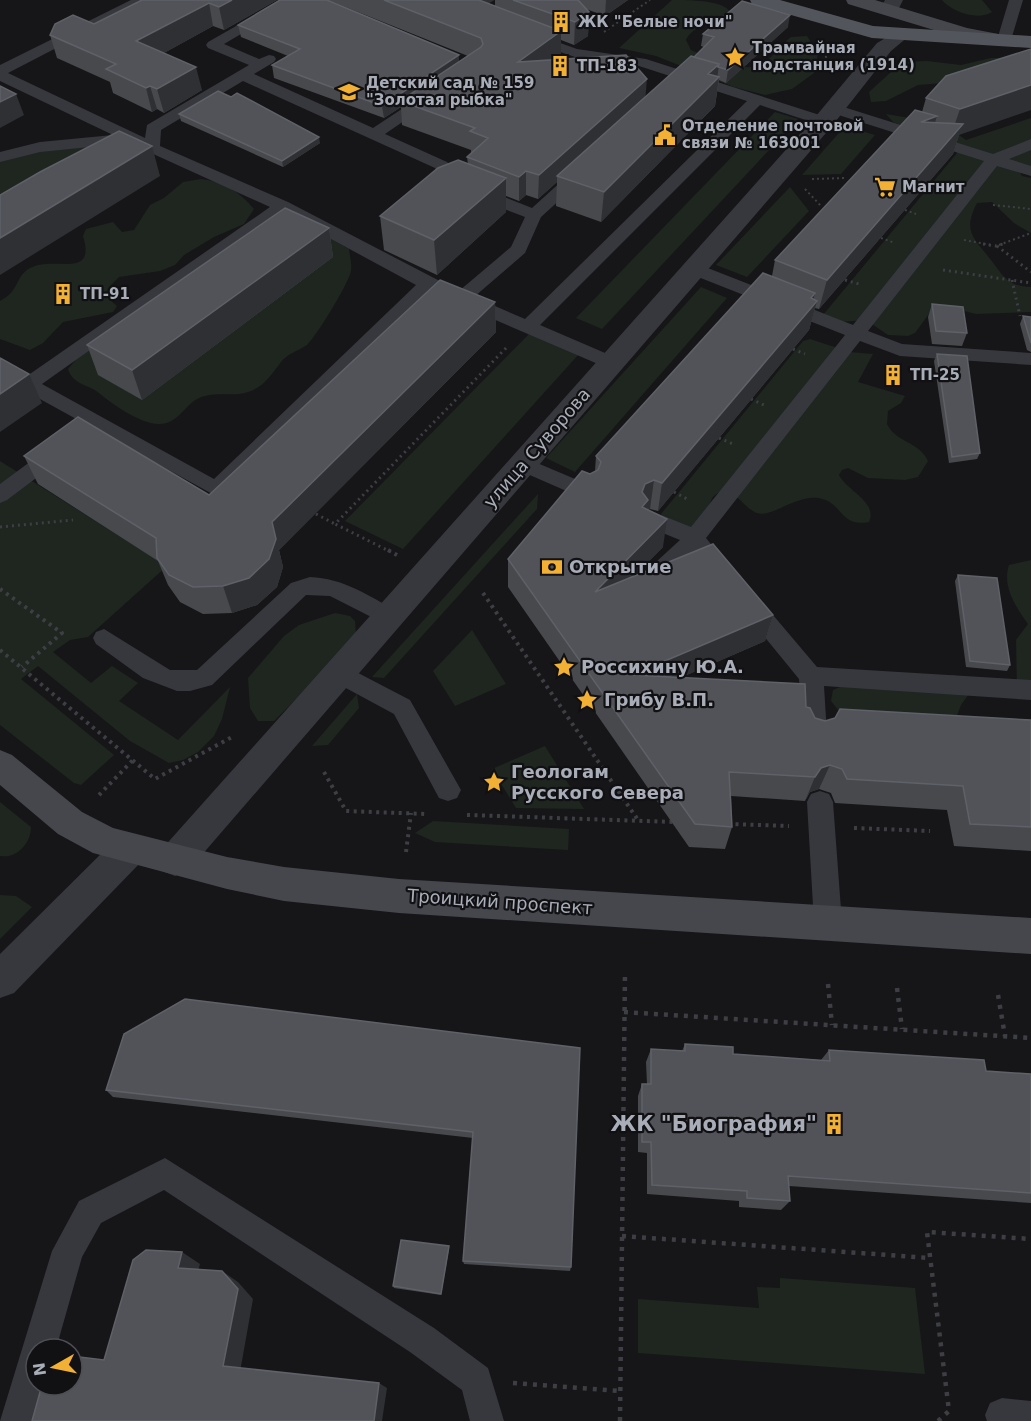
<svg xmlns="http://www.w3.org/2000/svg" width="1031" height="1421" font-family="'DejaVu Sans',sans-serif">
<style>
.green{fill:#1e261f}
.lines{fill:none;stroke-linecap:round;stroke-linejoin:round}
.path-far3{stroke:#3d3f44;stroke-width:2;stroke-dasharray:2 3;stroke-linecap:butt}
.path-far2{stroke:#3d3f44;stroke-width:3;stroke-dasharray:2 4;stroke-linecap:butt}
.path-far1{stroke:#3d3f44;stroke-width:4;stroke-dasharray:3 4.5;stroke-linecap:butt}
.path{stroke:#3d3f44;stroke-width:4.5;stroke-dasharray:4 6;stroke-linecap:butt}
.lane{fill:#37383d;fill-rule:evenodd}
.street{fill:#37383d;fill-rule:evenodd}
.secondary{fill:#45474d;fill-rule:evenodd}
.primary{fill:#53555c;fill-rule:evenodd}
.wall{fill:#47494d}
.shaded-wall{fill:#2f3033}
.building{fill:#525359;stroke:#5f6168;stroke-width:1.5}
.labels{text-anchor:middle;stroke-width:4.5;stroke-linejoin:round;paint-order:stroke}
.far-poi-label{font-size:15px;font-weight:bold;fill:#a8adb8;stroke:#111113;text-anchor:start}
.street-label{font-size:18px;fill:#a8adb8;stroke:#111113}
.poi-label{font-size:18px;font-weight:bold;fill:#a8adb8;stroke:#111113;text-anchor:start}
.near-poi-label{font-size:21px;font-weight:bold;fill:#a8adb8;stroke:#111113;text-anchor:end}
</style>
<rect width="100%" height="100%" fill="#161618"/>
<path class="green" d="M 672,0 C 689,0 724,0 730,12 C 718,22 692,25 686,40 L 691,50 C 709,58 746,75 764,63 C 775,55 781,45 791,37 L 807,36 L 818,54 L 814,73 L 792,89 L 765,95 L 734,87 L 656,56 L 619,48 Z
M 942,0 L 982,0 L 992,12 C 978,21 952,12 942,0 Z
M 991,58 L 1007,58 L 944,83 L 918,85 L 886,101 L 871,102 L 869,92 L 902,62 L 927,61 L 961,65 Z
M 775,112 L 798,119 L 602,329 L 576,318 Z
M 927,113 L 966,140 L 1031,118 L 1031,166 L 1025,166 L 1019,171 L 1022,176 L 1031,178 L 1031,233 L 1014,223 L 992,202 L 977,203 C 962,232 974,238 991,260 C 1003,276 1009,287 1031,287 L 1031,312 L 976,314 L 956,309 L 931,311 L 915,333 L 908,336 L 888,335 L 866,320 L 840,322 L 823,315 L 957,153 L 956,148 L 893,122 L 886,114 L 910,118 Z
M 845,126 L 875,135 L 841,174 L 802,175 Z
M 104,143 L 0,225 L 0,161 L 30,152 Z
M 201,179 C 223,181 240,192 254,209 L 244,224 L 214,237 L 184,255 L 175,265 L 160,271 L 119,277 L 110,286 L 109,299 L 117,306 L 113,312 L 63,322 L 43,343 L 30,350 L 0,339 L 0,301 C 19,291 15,279 27,270 C 51,253 97,282 83,236 L 86,229 L 113,222 L 122,232 L 134,230 L 150,205 L 164,198 L 183,182 Z
M 790,187 L 809,211 L 747,277 L 716,265 Z
M 298,220 L 349,249 C 350,256 352,264 351,271 C 349,283 316,337 307,345 C 298,351 288,353 281,362 C 271,375 264,387 248,392 C 234,397 215,391 199,398 C 184,405 178,425 158,424 C 141,424 112,404 99,393 C 88,384 73,385 68,369 L 80,355 Z
M 701,287 L 727,298 L 575,472 L 546,458 Z
M 531,332 L 579,354 L 403,549 L 345,521 Z
M 810,339 L 850,352 L 873,354 L 858,382 L 905,396 L 901,403 L 888,411 L 887,424 C 896,443 919,441 928,461 L 918,477 L 905,480 L 868,478 L 848,468 L 842,470 L 839,475 C 847,491 878,502 869,522 C 839,528 843,501 818,498 C 796,495 771,518 757,513 C 742,508 730,478 712,498 L 709,507 L 689,530 L 666,521 L 661,514 L 803,341 Z
M 0,461 L 167,566 L 88,637 L 70,640 L 53,652 L 91,683 L 112,666 L 138,683 L 119,701 L 178,740 L 230,687 L 222,719 L 214,736 L 198,752 L 183,760 L 169,763 L 130,741 L 38,666 L 21,679 L 114,755 L 81,785 L 74,783 L 0,725 Z
M 538,494 L 537,509 L 384,678 L 372,677 Z
M 1031,560 L 1031,697 L 1017,690 L 1016,640 L 1028,624 C 1015,606 1002,586 1009,565 Z
M 335,613 L 350,616 L 355,621 L 356,633 L 351,645 L 274,721 L 258,721 L 250,708 L 248,678 L 284,636 L 299,625 Z
M 472,630 L 506,684 L 455,706 L 433,671 Z
M 955,675 L 965,682 L 971,691 L 961,705 L 955,721 L 850,716 L 839,711 L 831,701 L 833,690 L 845,685 Z
M 357,694 L 359,708 L 328,745 L 312,746 Z
M 545,746 L 584,809 L 516,808 L 492,769 Z
M 0,802 L 31,827 C 31,843 17,859 0,856 Z
M 433,821 L 569,829 L 568,850 L 435,842 L 415,833 Z
M 0,895 L 16,896 L 32,907 L 0,939 Z
M 780,1278 L 915,1288 L 925,1374 L 638,1353 L 638,1299 L 759,1308 L 757,1287 L 780,1288 Z"/>
<g class="lines">
<path class="path-far3" d="M 604,32 L 650,0
M 824,46 L 828,68
M 812,179 L 846,178
M 805,189 L 821,206
M 993,205 L 1031,209
M 905,210 L 916,214
M 881,238 L 895,243
M 964,240 L 991,245
M 999,245 L 1031,233"/>
<path class="path-far2" d="M 983,244 L 996,246 L 1003,244
M 997,246 L 1031,272
M 943,270 L 1031,283
M 845,280 L 859,284
M 1012,280 L 1020,316
M 793,349 L 805,354
M 751,399 L 764,405
M 719,438 L 733,444
M 674,492 L 689,500
M 316,514 L 335,524
M 0,527 L 73,520
M 391,552 L 335,524 L 507,347"/>
<path class="path-far1" d="M 388,550 L 397,555
M 0,589 L 62,633 L 22,667
M 483,593 L 638,820
M 0,650 L 155,779 L 232,737
M 324,772 L 346,811 L 426,814
M 99,795 L 133,760
M 467,815 L 675,822
M 728,824 L 789,826
M 854,828 L 930,831
M 406,852 L 411,813"/>
<path class="path" d="M 828,984 L 832,1025
M 897,988 L 902,1029
M 998,995 L 1005,1036
M 624,1012 L 1031,1038
M 622,1236 L 930,1258
M 513,1383 L 620,1391
M 620,1421 L 625,972
M 938,1421 L 949,1411 L 927,1232 L 1031,1239"/>
<path class="lane" d="M 131,0 L 149,0 L 8,73 L 145,138 L 147,125 L 249,65 L 208,48 L 206,45 L 208,42 L 282,0 L 299,0 L 224,44 L 259,59 L 269,55 L 274,56 L 276,59 L 274,62 L 254,74 L 373,128 L 423,95 L 433,95 L 436,98 L 433,101 L 385,134 L 447,162 L 467,184 L 469,187 L 467,190 L 455,190 L 435,168 L 243,81 L 161,130 L 160,146 L 288,202 L 459,291 L 511,247 L 525,217 L 472,197 L 470,193 L 472,189 L 484,189 L 532,208 L 575,169 L 587,169 L 589,172 L 587,175 L 541,217 L 525,253 L 474,297 L 525,319 L 747,101 L 639,66 L 575,57 L 525,40 L 525,34 L 535,34 L 577,49 L 646,59 L 829,118 L 832,121 L 824,126 L 760,105 L 540,325 L 619,359 L 621,363 L 619,367 L 605,367 L 430,292 L 223,494 L 216,496 L 0,377 L 0,363 L 27,376 L 270,207 L 129,143 L 40,152 L 0,162 L 0,152 L 40,142 L 113,135 L 0,81 L 0,65 ZM 283,213 L 416,285 L 214,479 L 42,384 Z
M 1009,0 L 1023,0 L 1011,40 L 1004,44 L 997,40 Z
M 834,104 L 993,154 L 1031,139 L 1031,150 L 1009,159 L 1031,166 L 1031,176 L 997,166 L 868,331 L 902,344 L 1031,353 L 1031,365 L 900,356 L 860,341 L 706,538 L 714,548 L 711,554 L 703,556 L 695,553 C 684,567 663,591 644,585 L 641,579 L 644,573 L 680,540 L 643,525 L 640,519 L 643,513 L 651,511 L 691,527 L 845,335 L 688,273 L 685,269 L 688,265 L 700,265 L 853,325 L 984,161 L 829,112 L 826,109 L 829,106 Z
M 57,445 L 64,447 L 67,452 L 64,457 L 7,500 L 0,503 L 0,484 L 50,447 Z
M 523,457 L 594,487 L 597,492 L 594,497 L 587,500 L 516,469 L 513,464 L 516,459 Z
M 310,577 C 343,578 369,596 397,611 L 400,617 L 397,623 L 389,626 L 330,596 L 306,595 L 212,685 L 190,691 L 177,691 L 143,678 L 96,644 L 93,638 L 96,632 L 104,629 L 170,670 L 197,670 L 291,583 Z
M 749,593 L 757,596 L 817,667 L 1031,680 L 1031,700 L 824,686 L 827,734 L 824,741 L 815,744 L 806,741 L 803,734 L 799,679 L 741,608 L 738,602 L 741,596 Z
M 339,663 L 410,700 L 461,790 L 457,798 L 448,801 L 439,798 L 394,714 L 331,680 L 327,673 L 331,666 Z
M 820,791 L 829,794 L 833,802 L 842,923 L 838,932 L 828,936 L 818,932 L 814,923 L 807,802 L 811,794 Z
M 165,1158 L 434,1328 L 488,1368 L 504,1421 L 470,1421 L 462,1390 L 410,1352 L 164,1190 L 101,1223 L 82,1257 L 56,1349 L 36,1349 L 36,1385 L 45,1385 L 34,1421 L 0,1421 L 52,1251 L 79,1201 Z
M 1002,1398 L 1031,1401 L 1031,1421 L 987,1421 L 985,1415 L 990,1403 Z"/>
<path class="street" d="M 885,0 L 903,0 L 896,14 L 889,16 L 879,10 Z
M 899,30 L 909,36 L 891,51 L 832,126 L 188,871 L 175,876 L 162,871 L 157,860 L 162,849 L 816,116 L 877,43 Z
M 129,834 L 142,839 L 147,850 L 142,861 L 14,993 L 0,998 L 0,954 L 116,839 Z"/>
<path class="secondary" d="M 846,0 L 875,0 L 967,28 L 1009,36 L 1012,40 L 1002,46 L 957,37 L 848,4 Z
M 0,750 L 12,755 L 82,812 L 113,828 L 227,857 L 284,867 L 399,879 L 1031,918 L 1031,954 L 399,913 L 284,901 L 227,889 L 93,853 L 58,834 L 0,785 Z"/>
<path class="primary" d="M 750,0 L 780,0 L 873,26 L 1031,36 L 1031,48 L 872,38 L 752,4 Z"/>
</g>
<path class="wall" d="M 142,0 L 277,0 L 224,30 L 213,26 L 164,53 L 202,90 L 164,113 L 157,109 L 152,112 L 113,93 L 110,82 L 57,58 L 50,35 L 94,24 Z
M 328,0 L 494,0 L 488,3 L 495,6 L 495,0 L 628,0 L 605,16 L 586,9 L 589,12 L 588,36 L 574,45 L 561,40 L 561,55 L 554,59 L 645,97 L 694,57 L 704,47 L 701,46 L 703,34 L 788,27 L 726,83 L 719,80 L 715,106 L 601,222 L 556,206 L 557,182 L 538,199 L 526,195 L 519,201 L 506,196 L 506,212 L 437,275 L 384,250 L 380,216 L 468,164 L 467,157 L 471,154 L 471,150 L 402,125 L 401,107 L 384,118 L 274,78 L 272,65 L 288,56 L 241,37 L 238,25 L 459,55 L 459,62 L 468,56 Z
M 1031,49 L 959,135 L 953,154 L 819,309 L 815,308 L 809,330 L 658,511 L 650,509 L 648,510 L 663,547 L 634,576 L 773,615 L 765,641 L 682,677 L 806,707 L 815,718 L 825,721 L 1031,720 L 1031,851 L 954,846 L 947,810 L 835,803 L 831,793 L 819,789 L 810,792 L 805,801 L 731,796 L 732,827 L 725,849 L 689,847 L 508,587 L 508,559 L 590,474 L 595,471 L 596,456 L 772,276 L 775,260 L 922,112 L 926,98 Z
M 179,114 L 320,143 L 283,167 L 181,121 Z
M 329,228 L 333,257 L 142,400 L 98,375 L 87,345 Z
M 495,302 L 496,332 L 279,550 L 283,567 L 277,587 L 257,605 L 232,613 L 203,614 L 180,602 L 168,585 L 158,561 L 38,484 L 24,456 L 209,495 Z
M 932,304 L 967,333 L 962,346 L 932,344 L 928,317 Z
M 1023,316 L 1031,317 L 1031,352 L 1027,350 L 1020,324 Z
M 937,354 L 980,453 L 977,459 L 949,463 L 934,361 Z
M 958,575 L 1010,665 L 1007,671 L 966,667 L 955,581 Z
M 685,1044 L 733,1054 L 821,1060 L 829,1050 L 986,1071 L 1031,1074 L 1031,1203 L 789,1186 L 790,1201 L 781,1210 L 739,1207 L 739,1201 L 647,1194 L 647,1153 L 638,1152 L 638,1096 L 642,1084 L 647,1084 L 646,1062 L 651,1049 L 682,1051 Z
M 580,1048 L 571,1267 L 570,1271 L 464,1264 L 463,1261 L 473,1138 L 113,1097 L 106,1090 Z
M 449,1246 L 449,1249 L 441,1295 L 394,1288 L 393,1286 Z"/>
<path class="shaded-wall" d="M 232,0 L 277,0 L 224,30 L 219,7 Z
M 476,0 L 494,0 L 477,11 Z
M 606,0 L 628,0 L 605,16 Z
M 209,3 L 213,26 L 142,65 L 136,41 Z
M 589,12 L 588,36 L 574,45 L 575,22 Z
M 790,15 L 788,27 L 726,83 L 728,70 Z
M 561,31 L 561,55 L 517,85 L 518,62 Z
M 459,55 L 459,67 L 400,101 L 401,107 L 384,118 L 382,106 Z
M 719,64 L 717,80 L 719,77 L 715,106 L 601,222 L 604,192 L 708,74 Z
M 196,67 L 202,90 L 164,113 L 157,89 Z
M 647,79 L 645,102 L 557,176 L 557,182 L 538,199 L 539,175 Z
M 1031,85 L 1031,110 L 959,135 L 953,154 L 819,309 L 827,280 L 950,138 L 960,109 Z
M 150,86 L 157,109 L 152,112 L 146,88 Z
M 16,94 L 24,115 L 0,128 L 0,102 Z
M 937,116 L 928,146 L 921,122 Z
M 319,137 L 320,143 L 283,167 L 282,161 Z
M 152,146 L 160,176 L 0,275 L 0,238 Z
M 526,171 L 526,195 L 519,201 L 519,177 Z
M 506,178 L 506,212 L 437,275 L 434,240 Z
M 329,228 L 333,257 L 142,400 L 132,370 Z
M 815,293 L 812,306 L 817,301 L 809,330 L 658,511 L 662,483 Z
M 495,302 L 496,332 L 279,550 L 283,567 L 277,587 L 257,605 L 232,613 L 223,586 L 272,522 Z
M 29,374 L 42,403 L 0,432 L 0,394 Z
M 654,480 L 650,509 L 646,510 L 638,535 L 642,492 L 645,484 Z
M 667,519 L 663,547 L 593,619 L 595,592 Z
M 773,615 L 765,641 L 629,700 L 632,675 Z
M 830,765 L 819,789 L 810,792 L 805,801 L 815,777 L 821,768 Z
M 182,1252 L 200,1264 L 196,1279 L 178,1268 Z
M 222,1271 L 238,1282 L 253,1299 L 240,1372 L 223,1366 Z
M 379,1383 L 387,1388 L 382,1421 L 374,1421 Z"/>
<path class="building" d="M 142,0 L 232,0 L 219,7 L 209,3 L 136,41 L 196,67 L 157,89 L 150,86 L 146,88 L 106,69 L 116,64 L 50,35 L 55,24 L 73,15 L 94,24 Z
M 280,0 L 327,0 L 459,55 L 382,106 L 272,65 L 300,49 L 238,25 Z
M 384,0 L 479,0 L 561,31 L 518,62 L 626,55 L 647,79 L 539,175 L 526,171 L 519,177 L 467,157 L 488,138 L 470,131 L 475,128 L 400,101 L 481,47 L 483,44 L 481,38 Z
M 513,0 L 578,0 L 589,12 L 575,22 Z
M 742,1 L 790,15 L 728,70 L 718,67 L 719,64 L 694,57 L 714,37 L 703,34 Z
M 1031,49 L 1031,85 L 960,109 L 926,98 L 946,76 Z
M 691,56 L 719,64 L 708,74 L 719,77 L 604,192 L 557,176 Z
M 0,86 L 16,94 L 0,102 Z
M 218,91 L 231,97 L 237,93 L 319,137 L 282,161 L 179,114 Z
M 915,110 L 937,116 L 921,122 L 963,124 L 827,280 L 775,260 Z
M 119,131 L 152,146 L 0,238 L 0,195 L 40,172 Z
M 458,160 L 506,178 L 434,240 L 380,216 L 438,168 Z
M 285,208 L 329,228 L 132,370 L 87,345 Z
M 763,273 L 815,293 L 811,298 L 817,301 L 662,483 L 654,480 L 645,484 L 642,492 L 648,500 L 642,507 L 667,519 L 595,592 L 713,544 L 773,615 L 632,675 L 805,684 L 806,707 L 810,708 L 815,718 L 825,721 L 835,718 L 840,709 L 1031,720 L 1031,827 L 970,824 L 963,786 L 847,779 L 842,769 L 830,765 L 821,768 L 815,777 L 729,772 L 732,827 L 695,824 L 508,559 L 582,471 L 590,474 L 598,470 L 601,462 L 596,456 Z
M 440,280 L 495,302 L 272,522 L 276,539 L 269,559 L 249,578 L 223,586 L 193,587 L 169,575 L 157,558 L 156,538 L 24,456 L 78,417 L 209,495 Z
M 932,304 L 963,307 L 967,333 L 936,331 Z
M 1023,316 L 1031,317 L 1031,343 Z
M 937,354 L 967,356 L 980,453 L 952,457 Z
M 0,358 L 29,374 L 0,394 Z
M 958,575 L 997,578 L 1010,665 L 970,661 Z
M 185,999 L 580,1048 L 571,1267 L 463,1261 L 473,1132 L 106,1090 L 124,1034 Z
M 685,1044 L 733,1047 L 733,1054 L 830,1061 L 829,1050 L 984,1060 L 986,1071 L 1031,1074 L 1031,1193 L 788,1176 L 790,1201 L 747,1198 L 747,1191 L 652,1185 L 651,1142 L 642,1142 L 642,1084 L 651,1084 L 651,1049 L 685,1051 Z
M 401,1240 L 449,1246 L 441,1294 L 393,1286 Z
M 146,1250 L 182,1252 L 178,1268 L 222,1271 L 238,1289 L 223,1366 L 379,1383 L 374,1421 L 32,1421 L 42,1385 L 72,1385 L 72,1356 L 104,1360 L 133,1260 Z"/>
<defs>
<symbol id="building-bare" viewBox="-9 -9 18 18"><path d="M-4-6H4V6H1V3H-1V6H-4ZM-2.5-4.3h1.7v1.8h-1.7ZM.8-4.3h1.7v1.8H.8ZM-2.5-1h1.7V.8h-1.7ZM.8-1h1.7V.8H.8Z" fill="#f2b134" stroke="#111113" stroke-width="2.5" paint-order="stroke"/></symbol>
<symbol id="sight-bare" viewBox="-9 -9 18 18"><path d="M0-6L1.8-2.2L6-1.7L2.9 1.2L3.7 5.4L0 3.3L-3.7 5.4L-2.9 1.2L-6-1.7L-1.8-2.2Z" fill="#f2b134" stroke="#111113" stroke-width="2.5" paint-order="stroke"/></symbol>
<symbol id="school-bare" viewBox="-9 -9 18 18"><path d="M0-5L7-2L0 1L-7-2ZM-4 1L0 2.5L4 1V4Q0 6-4 4Z" fill="#f2b134" stroke="#111113" stroke-width="2.5" paint-order="stroke"/></symbol>
<symbol id="civic-bare" viewBox="-9 -9 18 18"><path d="M-.6-6.5H3V-4.5H.6V-3L4-1V1h2V6H-6V1h2V-1L-.6-3ZM-1.2 2.5V6h2.4V2.5Z" fill="#f2b134" stroke="#111113" stroke-width="2.5" paint-order="stroke"/></symbol>
<symbol id="supermarket-bare" viewBox="-9 -9 18 18"><path d="M-6-5.5h2.5l.6 2H6L4.5 2H-2.5L-4.4-4H-6ZM-1.5 3.2a1.3 1.3 0 1 0 .1 0ZM3 3.2a1.3 1.3 0 1 0 .1 0Z" fill="#f2b134" stroke="#111113" stroke-width="2.5" paint-order="stroke"/></symbol>
<symbol id="bank-bare" viewBox="-9 -9 18 18"><path d="M-6-4H6V4H-6ZM0-2.3a2.3 2.3 0 1 0 0 4.6a2.3 2.3 0 1 0 0-4.6Z" fill="#f2b134" stroke="#111113" stroke-width="2.5" paint-order="stroke"/></symbol>
</defs>
<g fill-rule="evenodd">
<use href="#building-bare" x="546" y="7" width="30" height="30"/>
<use href="#sight-bare" x="720" y="42" width="30" height="30"/>
<use href="#building-bare" x="545" y="51" width="30" height="30"/>
<use href="#school-bare" x="334" y="77" width="30" height="30"/>
<use href="#civic-bare" x="650" y="120" width="30" height="30"/>
<use href="#supermarket-bare" x="870" y="172" width="30" height="30"/>
<use href="#building-bare" x="48" y="279" width="30" height="30"/>
<use href="#building-bare" x="878" y="360" width="30" height="30"/>
<use href="#bank-bare" x="537" y="552" width="30" height="30"/>
<use href="#sight-bare" x="549" y="652" width="30" height="30"/>
<use href="#sight-bare" x="572" y="685" width="30" height="30"/>
<use href="#sight-bare" x="479" y="767" width="30" height="30"/>
<use href="#building-bare" x="819" y="1109" width="30" height="30"/>
</g>
<g class="labels">
<g class="far-poi-label">
<text x="578" y="27">ЖК "Белые ночи"</text>
<text x="752" y="53">Трамвайная<tspan x="752" dy="17">подстанция (1914)</tspan></text>
<text x="577" y="71">ТП-183</text>
<text x="366" y="88">Детский сад № 159<tspan x="366" dy="17">"Золотая рыбка"</tspan></text>
<text x="682" y="131">Отделение почтовой<tspan x="682" dy="17">связи № 163001</tspan></text>
<text x="902" y="192">Магнит</text>
<text x="80" y="299">ТП-91</text>
<text x="910" y="380">ТП-25</text>
</g>
<g class="street-label">
<text transform="translate(537 448) rotate(-49)" y="6">улица Суворова</text>
<text transform="translate(500 902) rotate(4)" y="6">Троицкий проспект</text>
</g>
<g class="poi-label">
<text x="569" y="573">Открытие</text>
<text x="581" y="673">Россихину Ю.А.</text>
<text x="604" y="706">Грибу В.П.</text>
<text x="511" y="778">Геологам<tspan x="511" dy="21">Русского Севера</tspan></text>
</g>
<g class="near-poi-label">
<text x="817" y="1131">ЖК "Биография"</text>
</g>
</g>
<g transform="translate(54 1367) rotate(261)"><circle r="28" fill="#111113" stroke="#4d4f55" stroke-width="1.5"/>
<path d="M0-4.5L10 22L0 15L-10 22Z" fill="#f2b134"/>
<text y="-9" font-size="16" font-weight="bold" text-anchor="middle" fill="#a8adb8">N</text>
</g>
</svg>
